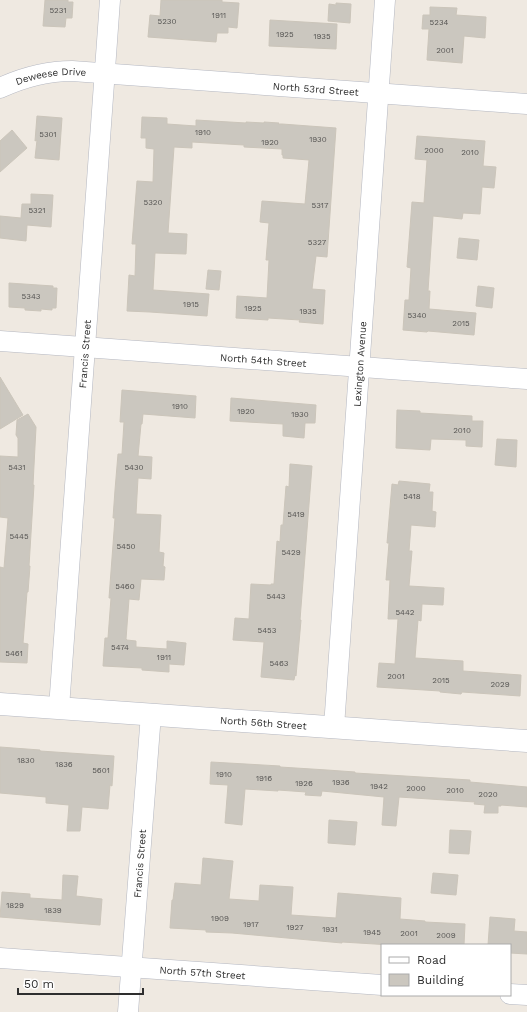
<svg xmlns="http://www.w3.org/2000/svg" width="527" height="1012" font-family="'Work Sans',sans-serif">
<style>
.building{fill:#cbc7bf;stroke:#cbc5ba}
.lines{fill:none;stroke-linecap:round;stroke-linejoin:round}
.street-casing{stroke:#b4b7c1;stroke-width:21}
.secondary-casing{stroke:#b4b7c1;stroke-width:23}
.street{stroke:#fff;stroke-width:20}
.secondary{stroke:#fff;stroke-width:22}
.labels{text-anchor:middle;stroke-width:3;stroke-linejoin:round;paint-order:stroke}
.number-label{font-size:8px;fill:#555452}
.street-label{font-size:10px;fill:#2e2e2e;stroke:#fff}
</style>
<rect width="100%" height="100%" fill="#efe9e1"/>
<path class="building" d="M 45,0 L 68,0 L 68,2 L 73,2 L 72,18 L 66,18 L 65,27 L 43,26 Z
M 161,0 L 222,0 L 222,2 L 239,3 L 237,28 L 228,27 L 228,33 L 217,33 L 216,42 L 148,37 L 150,15 L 160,16 Z
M 336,3 L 351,4 L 350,23 L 328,21 L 329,4 L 336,5 Z
M 430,7 L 457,8 L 456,15 L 486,17 L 485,38 L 464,36 L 462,63 L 427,60 L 429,29 L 422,29 L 423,15 L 430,15 Z
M 270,20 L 337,24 L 336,49 L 269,46 Z
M 37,116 L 62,118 L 59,160 L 35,158 L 37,140 L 35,141 Z
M 142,117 L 167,118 L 167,124 L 196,126 L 196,120 L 246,123 L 246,122 L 264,123 L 264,122 L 279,123 L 278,124 L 282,124 L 336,128 L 327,257 L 316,256 L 312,289 L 325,290 L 323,324 L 299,322 L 300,320 L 268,318 L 268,320 L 236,318 L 237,296 L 267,298 L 269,260 L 266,260 L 269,223 L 260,222 L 262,201 L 305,204 L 309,160 L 283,158 L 283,155 L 282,155 L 282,149 L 244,147 L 244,145 L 192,142 L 192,148 L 174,147 L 168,233 L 187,234 L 186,254 L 155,253 L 153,290 L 209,294 L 207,316 L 150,312 L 127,311 L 129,275 L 135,276 L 136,244 L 132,244 L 137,181 L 153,182 L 154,149 L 146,148 L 146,138 L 141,138 Z
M 12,130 L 27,148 L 0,172 L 0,141 Z
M 417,136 L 485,141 L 483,166 L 496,167 L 494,188 L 482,187 L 480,214 L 463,213 L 462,219 L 433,216 L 428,291 L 430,291 L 429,309 L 476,313 L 474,335 L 428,331 L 427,332 L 403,330 L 405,300 L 409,300 L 411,268 L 407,267 L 412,202 L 424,203 L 427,160 L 415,159 Z
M 31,194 L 53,195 L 51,227 L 27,225 L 26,241 L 0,238 L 0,216 L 21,218 L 22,204 L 31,204 Z
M 459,238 L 479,240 L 477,260 L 457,258 Z
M 208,270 L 221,271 L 219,290 L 206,289 Z
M 9,283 L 53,286 L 53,288 L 57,288 L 56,308 L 52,308 L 52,310 L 41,309 L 41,311 L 25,310 L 25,308 L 9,307 Z
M 478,286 L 494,288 L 492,308 L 476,306 Z
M 0,377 L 23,415 L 0,429 Z
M 122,390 L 196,396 L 195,418 L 143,414 L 142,424 L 141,424 L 138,456 L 152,457 L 151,479 L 138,478 L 136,514 L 161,515 L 159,552 L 164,553 L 163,566 L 165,567 L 164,580 L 141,579 L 139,600 L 129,599 L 126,639 L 127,640 L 136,641 L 136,647 L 167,649 L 167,641 L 186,643 L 184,665 L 169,664 L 169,672 L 142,670 L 142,668 L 103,666 L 105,638 L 108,638 L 111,598 L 109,598 L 115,518 L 113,518 L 115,490 L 118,454 L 122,454 L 124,422 L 120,422 Z
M 231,398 L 316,405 L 315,423 L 305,423 L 304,438 L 283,436 L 283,424 L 230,421 Z
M 397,410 L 420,411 L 420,413 L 472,416 L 472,421 L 483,421 L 482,447 L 466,446 L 466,440 L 431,439 L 430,450 L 396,448 Z
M 28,414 L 36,427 L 33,485 L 34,485 L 29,566 L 30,566 L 28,592 L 27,592 L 23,643 L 28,644 L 27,663 L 0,662 L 0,567 L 4,568 L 8,518 L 0,517 L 0,456 L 18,457 L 18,438 L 16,435 L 17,420 Z
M 497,439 L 517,440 L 516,467 L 495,465 Z
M 290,464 L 312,466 L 300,620 L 301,620 L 299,643 L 296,676 L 295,675 L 294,680 L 261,677 L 264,642 L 233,640 L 235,618 L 249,619 L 251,584 L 271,585 L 271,584 L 274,584 L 277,541 L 280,542 L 281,525 L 283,525 L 286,486 L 289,487 Z
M 399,481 L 430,484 L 429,492 L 433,492 L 432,511 L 436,512 L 435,527 L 411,525 L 409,551 L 412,551 L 409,586 L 444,588 L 443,605 L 422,604 L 421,621 L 418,620 L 415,658 L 463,661 L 463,671 L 521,675 L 520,696 L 462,692 L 461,694 L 440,692 L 440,691 L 377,687 L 379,663 L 395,664 L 398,619 L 388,619 L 390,580 L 386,580 L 389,543 L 387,543 L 392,484 L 398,485 Z
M 0,747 L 40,750 L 40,751 L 114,756 L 112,786 L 110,785 L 108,809 L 82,807 L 80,831 L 67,831 L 69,805 L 46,803 L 46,797 L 0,793 Z
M 211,762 L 280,766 L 280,767 L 327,770 L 355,772 L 355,773 L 405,776 L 470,780 L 470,782 L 527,787 L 527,807 L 501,805 L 501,806 L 498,806 L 498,813 L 484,813 L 485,805 L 474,804 L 475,802 L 399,797 L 396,826 L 382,825 L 384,797 L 322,791 L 321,796 L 305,795 L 306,792 L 278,790 L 278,791 L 245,789 L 242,825 L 225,823 L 228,785 L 210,784 Z
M 329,820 L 357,822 L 355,845 L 328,843 Z
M 450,830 L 471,831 L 469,854 L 449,853 Z
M 203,858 L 233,861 L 229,899 L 259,901 L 260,885 L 293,887 L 291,915 L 336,918 L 338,893 L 401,898 L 400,919 L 425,921 L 425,922 L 465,924 L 464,945 L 391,945 L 342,942 L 342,943 L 232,933 L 206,932 L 206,930 L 170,928 L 172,900 L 173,900 L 175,883 L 201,885 Z
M 433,873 L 458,875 L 456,895 L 431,893 Z
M 63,875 L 78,876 L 76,896 L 102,899 L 100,925 L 0,917 L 2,892 L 30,894 L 30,898 L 62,900 Z
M 490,917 L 515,919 L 514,931 L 527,932 L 527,954 L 510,953 L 510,945 L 488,945 Z"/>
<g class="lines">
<defs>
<g id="street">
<path id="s1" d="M 0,88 C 24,77 46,71 72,71 L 527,104"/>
<path id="s2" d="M 0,341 L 527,379"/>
<path id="s3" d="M 59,708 L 110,0"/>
<path id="s4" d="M 334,727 L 385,0"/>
<path id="s5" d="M 0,958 L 382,985"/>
<path d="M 510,994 L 527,995"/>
<path id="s6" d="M 128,1012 L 151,714"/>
</g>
<g id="secondary">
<path id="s7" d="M 0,704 L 527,741"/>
</g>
</defs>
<use href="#street" class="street-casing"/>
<use href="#secondary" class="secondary-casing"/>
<use href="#street" class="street"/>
<use href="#secondary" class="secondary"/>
</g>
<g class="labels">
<g class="number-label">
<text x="58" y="13">5231</text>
<text x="219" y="18">1911</text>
<text x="167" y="24">5230</text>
<text x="439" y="25">5234</text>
<text x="285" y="37">1925</text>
<text x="322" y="39">1935</text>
<text x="445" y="53">2001</text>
<text x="203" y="135">1910</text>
<text x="48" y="137">5301</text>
<text x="318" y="142">1930</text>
<text x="270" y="145">1920</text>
<text x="434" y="153">2000</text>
<text x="470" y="155">2010</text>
<text x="153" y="205">5320</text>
<text x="320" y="208">5317</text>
<text x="37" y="213">5321</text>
<text x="317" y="245">5327</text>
<text x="31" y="299">5343</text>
<text x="191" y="307">1915</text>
<text x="253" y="311">1925</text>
<text x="308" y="314">1935</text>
<text x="417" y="318">5340</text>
<text x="461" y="326">2015</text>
<text x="180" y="409">1910</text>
<text x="246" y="414">1920</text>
<text x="300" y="417">1930</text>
<text x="462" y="433">2010</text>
<text x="17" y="470">5431</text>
<text x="134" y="470">5430</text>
<text x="412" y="499">5418</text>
<text x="296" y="517">5419</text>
<text x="19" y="539">5445</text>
<text x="126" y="549">5450</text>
<text x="291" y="555">5429</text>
<text x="125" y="589">5460</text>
<text x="276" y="599">5443</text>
<text x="405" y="615">5442</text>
<text x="267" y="633">5453</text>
<text x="120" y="650">5474</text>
<text x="14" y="656">5461</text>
<text x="164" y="660">1911</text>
<text x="279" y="666">5463</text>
<text x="396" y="679">2001</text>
<text x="441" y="683">2015</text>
<text x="500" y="687">2029</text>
<text x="26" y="763">1830</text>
<text x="64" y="767">1836</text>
<text x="101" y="773">5601</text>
<text x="224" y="777">1910</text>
<text x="264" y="781">1916</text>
<text x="341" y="785">1936</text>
<text x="304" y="786">1926</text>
<text x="379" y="789">1942</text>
<text x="416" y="791">2000</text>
<text x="455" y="793">2010</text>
<text x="488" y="797">2020</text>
<text x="15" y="908">1829</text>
<text x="53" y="913">1839</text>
<text x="220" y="921">1909</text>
<text x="251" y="927">1917</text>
<text x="295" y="930">1927</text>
<text x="330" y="932">1931</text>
<text x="372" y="935">1945</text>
<text x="409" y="936">2001</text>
<text x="446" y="938">2009</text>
</g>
<g class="street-label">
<text dy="4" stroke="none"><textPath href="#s1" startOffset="53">Deweese Drive</textPath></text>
<text dy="4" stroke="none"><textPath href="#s1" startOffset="319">North 53rd Street</textPath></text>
<text dy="4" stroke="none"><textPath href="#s3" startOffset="355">Francis Street</textPath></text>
<text dy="4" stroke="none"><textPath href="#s2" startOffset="264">North 54th Street</textPath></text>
<text dy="4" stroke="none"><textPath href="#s4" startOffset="364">Lexington Avenue</textPath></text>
<text dy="4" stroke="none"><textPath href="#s7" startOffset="264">North 56th Street</textPath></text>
<text dy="4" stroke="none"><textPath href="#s6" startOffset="149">Francis Street</textPath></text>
<text dy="4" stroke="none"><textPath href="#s5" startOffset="203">North 57th Street</textPath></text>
</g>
</g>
<rect x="381" y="944" width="130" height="52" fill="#ffffff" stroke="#ababab"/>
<rect x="389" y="957" width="20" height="6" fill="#ffffff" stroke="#ababab"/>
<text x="417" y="964" font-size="12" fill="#2e2e2e">Road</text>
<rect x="389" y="974" width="20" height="12" fill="#cbc7bf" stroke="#ababab"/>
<text x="417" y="984" font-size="12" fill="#2e2e2e">Building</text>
<path d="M18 988v6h125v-6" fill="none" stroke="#2e2e2e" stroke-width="2"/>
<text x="24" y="988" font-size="12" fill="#2e2e2e" stroke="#ffffff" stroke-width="3" paint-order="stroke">50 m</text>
</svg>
